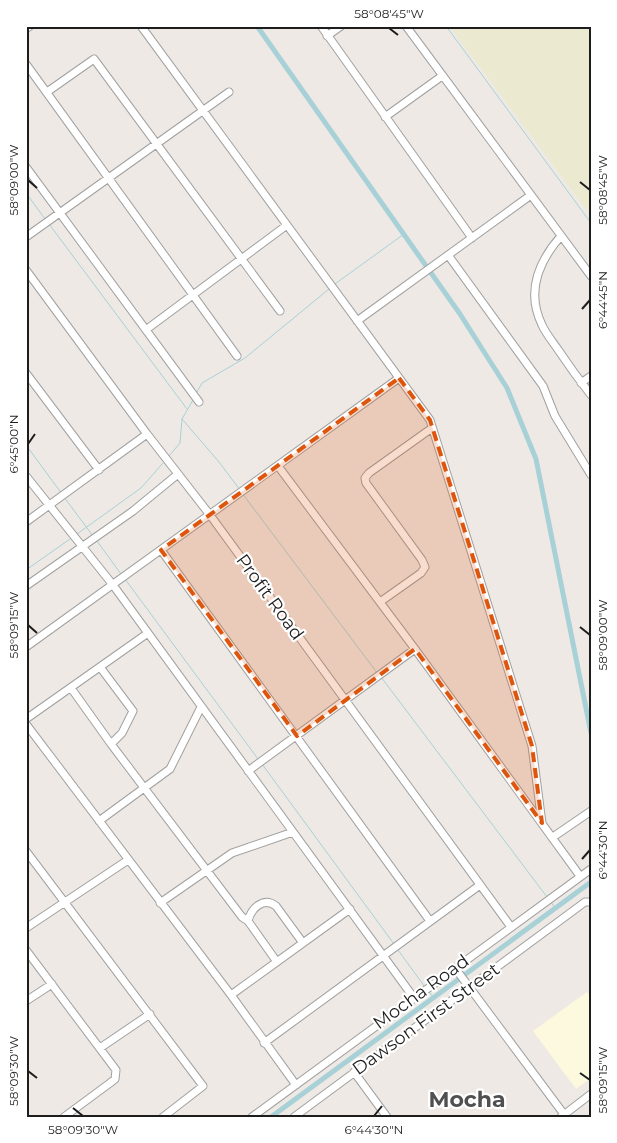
<svg xmlns="http://www.w3.org/2000/svg" width="617" height="1143" font-family="Montserrat,sans-serif">
<style>
.education{fill:#fcf9df}
.farmland{fill:#ebead1}
.lines{fill:none;stroke-linecap:round;stroke-linejoin:round}
.stream{stroke:#a8d1d7;stroke-width:1}
.canal{stroke:#a8d1d7;stroke-width:5}
.minor-casing{stroke:#a1a1a1;stroke-width:9}
.minor{stroke:#fff;stroke-width:7}
.marked{fill:#de560d;fill-opacity:0.2;stroke:#de560d;stroke-width:4;stroke-dasharray:10 6;stroke-linejoin:round}
.ticks{fill:none;stroke:#1d1d1d;stroke-width:2}
.labels{text-anchor:middle;stroke-width:4.5;stroke-linejoin:round;paint-order:stroke}
.street-label{font-size:18px;fill:#1d1d1d;stroke:#fff}
.district-label{font-size:22px;font-weight:bold;fill:#505050;stroke:#fff}
.neatline{fill:none;stroke:#1d1d1d;stroke-width:2}
.ticks-label{font-size:12px;text-anchor:middle;fill:#1d1d1d}
</style>
<rect width="100%" height="100%" fill="#eee9e4"/>
<path class="education" d="M 587,992 L 591,997 L 591,1078 L 576,1089 L 533,1031 Z"/>
<path class="farmland" d="M 449,26 L 591,26 L 591,216 Z"/>
<g class="lines">
<path class="stream" d="M 446,26 L 591,223
M 26,193 L 45,219
M 49,224 L 187,409
M 335,284 L 404,234
M 197,392 L 202,383 L 245,358 L 329,289
M 182,419 L 219,462 L 240,490
M 26,445 L 62,494
M 169,456 L 180,443 L 182,419 L 193,400
M 242,493 L 378,674
M 64,497 L 93,536
M 77,534 L 141,488 L 163,463
M 97,541 L 121,574
M 26,570 L 70,539
M 125,579 L 258,759
M 381,677 L 547,897
M 262,764 L 394,944
M 551,902 L 555,908
M 398,950 L 425,987
M 429,992 L 433,997"/>
<path class="canal" d="M 257,26 L 460,314 L 507,388 L 536,459 L 591,733
M 271,1117 L 591,882"/>
<defs>
<path id="minor" d="M 141,26 L 430,420 L 532,746 L 542,823
M 321,26 L 472,238
M 406,26 L 591,276
M 26,29 L 30,26
M 327,36 L 341,26
M 26,64 L 237,356
M 47,92 L 94,59 L 280,311
M 385,117 L 442,76
M 26,167 L 199,402
M 561,236 C 538,262 526,292 542,325 C 546,334 553,342 559,351 C 569,366 580,381 591,395
M 26,237 L 229,92
M 448,255 L 543,386 L 555,416 L 591,475
M 26,270 L 147,434 L 210,515 L 511,927
M 357,321 L 531,195
M 147,329 L 287,225
M 26,373 L 99,470
M 581,383 L 591,376
M 278,466 L 415,649 L 580,876
M 26,476 L 113,585 L 414,998
M 26,522 L 147,434
M 161,550 L 430,921
M 26,586 L 133,511 L 178,474
M 380,602 L 421,573 L 425,567 L 422,560 L 366,483 L 365,478 L 369,473 L 432,428
M 26,647 L 399,378
M 71,688 L 111,744 L 122,733 L 133,711 L 100,667
M 26,719 L 148,633
M 26,724 L 231,995 L 296,1085
M 111,744 L 242,917 L 248,921
M 248,771 L 415,649
M 99,821 L 170,769 L 201,707
M 553,837 L 591,811
M 26,851 L 203,1086 L 163,1117
M 160,903 L 232,853 L 293,832
M 26,928 L 128,860
M 26,950 L 116,1070 L 115,1079 L 110,1083 L 64,1117
M 277,962 L 248,921 C 251,909 263,896 276,906 L 303,943
M 455,968 L 566,1117
M 231,995 L 350,909
M 26,1001 L 52,984
M 264,1043 L 480,885
M 100,1048 L 150,1014
M 354,1072 L 387,1117
M 252,1117 L 591,869
M 294,1117 L 585,902 L 591,902
M 561,1117 L 591,1094"/>
</defs>
<use href="#minor" class="minor-casing"/>
<use href="#minor" class="minor"/>
</g>
<path class="marked" d="M 399,378 L 430,420 L 532,746 L 542,823 L 415,649 L 297,736 L 161,550 Z"/>
<path class="ticks" d="M 389,28 L 398,35M 28,180 L 37,188M 580,182 L 590,190M 582,309 L 590,300M 28,444 L 35,434M 28,625 L 37,633M 580,627 L 590,635M 582,859 L 590,850M 28,1071 L 37,1078M 580,1073 L 590,1080M 73,1108 L 83,1116M 374,1116 L 382,1106"/>
<g class="labels">
<g class="street-label">
<text transform="translate(270 597) rotate(54)" y="6">Profit Road</text>
<text transform="translate(421 992) rotate(-36)" y="6">Mocha Road</text>
<text transform="translate(426 1019) rotate(-36)" y="6">Dawson First Street</text>
</g>
<g class="district-label">
<text x="467" y="1107">Mocha</text>
</g>
</g>
<rect width="617" height="1143" fill="none" stroke="#ffffff" stroke-width="55"/>
<rect x="28" y="28" width="562" height="1088" class="neatline"/>
<g class="ticks-label">
<text x="389" y="18">58°08'45"W</text>
<text transform="translate(14 180) rotate(-90)" y="4">58°09'00"W</text>
<text transform="translate(603 190) rotate(-90)" y="4">58°08'45"W</text>
<text transform="translate(603 300) rotate(-90)" y="4">6°44'45"N</text>
<text transform="translate(14 444) rotate(-90)" y="4">6°45'00"N</text>
<text transform="translate(14 625) rotate(-90)" y="4">58°09'15"W</text>
<text transform="translate(603 635) rotate(-90)" y="4">58°09'00"W</text>
<text transform="translate(603 850) rotate(-90)" y="4">6°44'30"N</text>
<text transform="translate(14 1071) rotate(-90)" y="4">58°09'30"W</text>
<text transform="translate(603 1080) rotate(-90)" y="4">58°09'15"W</text>
<text x="83" y="1134">58°09'30"W</text>
<text x="374" y="1134">6°44'30"N</text>
</g>
</svg>
